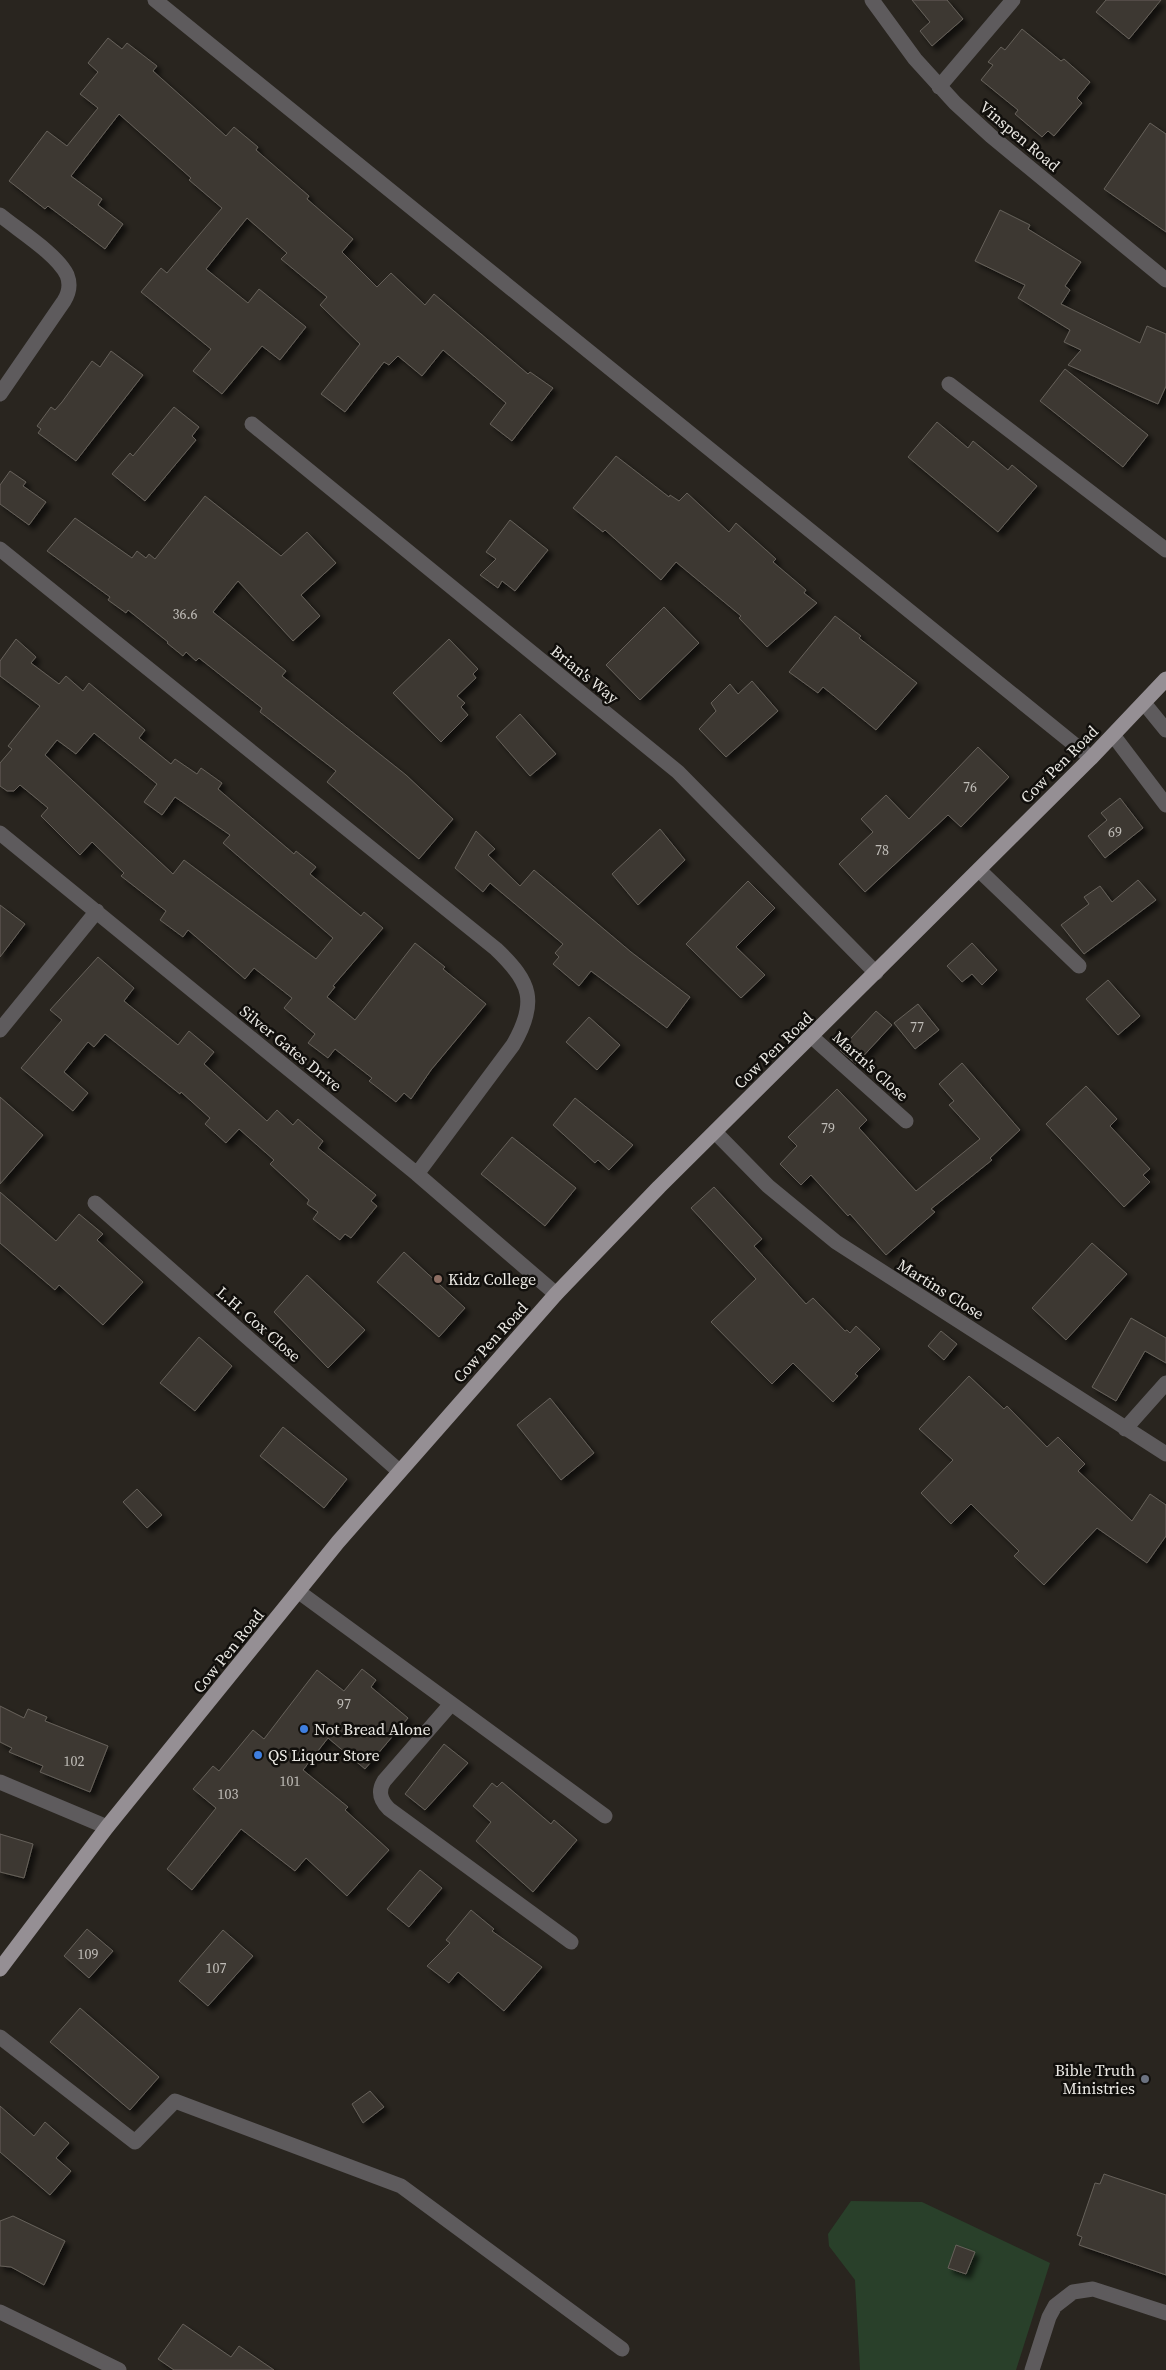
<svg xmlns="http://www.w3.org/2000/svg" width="1166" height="2370" font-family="'Source Serif 4',serif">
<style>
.green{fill:#29402a}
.building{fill:#3e3933;stroke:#66615a;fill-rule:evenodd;filter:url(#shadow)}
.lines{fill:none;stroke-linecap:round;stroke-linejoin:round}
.minor{stroke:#5e5b5d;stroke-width:15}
.major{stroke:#958f94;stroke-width:15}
.education-dot{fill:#8d6e63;stroke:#110f0c;stroke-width:2}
.shop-dot{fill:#3f7fe0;stroke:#110f0c;stroke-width:2}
.worship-dot{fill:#6b7280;stroke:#110f0c;stroke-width:2}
.labels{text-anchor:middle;stroke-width:5;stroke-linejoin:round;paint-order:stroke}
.number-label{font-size:14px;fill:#c0bdb8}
.street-label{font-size:16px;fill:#ebe9e4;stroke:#110f0c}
.poi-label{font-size:16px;fill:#ebe9e4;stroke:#110f0c;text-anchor:start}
</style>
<defs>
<filter id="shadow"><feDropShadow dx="4.5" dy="4.5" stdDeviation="2.5" flood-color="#0009"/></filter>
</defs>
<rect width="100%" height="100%" fill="#29251f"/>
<path class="green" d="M 851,2201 L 922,2202 L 1050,2263 L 1016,2370 L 860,2370 L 855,2280 L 829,2246 L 828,2234 Z"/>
<path class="building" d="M 912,0 L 947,0 L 963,19 L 932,46 L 920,31 L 930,22 Z
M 1106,0 L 1161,0 L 1129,39 L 1096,12 Z
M 1022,29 L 1061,61 L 1064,59 L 1090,82 L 1077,98 L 1082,103 L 1054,136 L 1048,131 L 1042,137 L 1015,114 L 1018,110 L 981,80 L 993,65 L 988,62 L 1001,47 L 1005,50 Z
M 108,38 L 122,49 L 127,43 L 157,66 L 153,71 L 226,136 L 234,127 L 258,147 L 256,150 L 309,196 L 307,199 L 353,239 L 342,252 L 377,287 L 391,273 L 425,305 L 434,294 L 528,374 L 530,372 L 553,388 L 512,441 L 490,424 L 506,403 L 443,350 L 422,376 L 398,356 L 389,365 L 384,362 L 345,412 L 321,394 L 360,344 L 320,305 L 327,297 L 281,259 L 287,253 L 247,218 L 206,269 L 248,303 L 259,289 L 306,327 L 280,360 L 262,346 L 222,394 L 193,371 L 211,349 L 141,292 L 161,268 L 167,273 L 222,208 L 189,180 L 191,178 L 119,114 L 71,176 L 102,199 L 98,205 L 123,224 L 105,249 L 48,206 L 45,209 L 9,181 L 47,131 L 67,146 L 98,108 L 80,94 L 98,72 L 88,63 Z
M 1150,123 L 1166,134 L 1166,232 L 1104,189 Z
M 1000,210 L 1030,225 L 1028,229 L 1081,262 L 1065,286 L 1070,290 L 1061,304 L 1140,343 L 1147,326 L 1166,334 L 1166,386 L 1158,404 L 1068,365 L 1081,350 L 1064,342 L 1070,330 L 1018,298 L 1025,285 L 975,261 Z
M 111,351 L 143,375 L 76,461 L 38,433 L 41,429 L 37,426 L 51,407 L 55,410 L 62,402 L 92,361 L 100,367 Z
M 1065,369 L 1148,435 L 1123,467 L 1040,401 Z
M 174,407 L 199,427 L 192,436 L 196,440 L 145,501 L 112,474 L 130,453 L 133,456 Z
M 937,422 L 968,448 L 973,441 L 1008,470 L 1012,465 L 1037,486 L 998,532 L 908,457 Z
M 616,456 L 669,497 L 670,495 L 679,501 L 687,493 L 729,532 L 736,523 L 776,559 L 773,562 L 806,590 L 804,593 L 817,603 L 767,647 L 739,618 L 741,616 L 676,562 L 661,580 L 605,530 L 603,532 L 573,508 Z
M 10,471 L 26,482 L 23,486 L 46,502 L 29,525 L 0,504 L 0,485 Z
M 205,496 L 281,556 L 307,532 L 336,563 L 301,595 L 320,616 L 293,641 L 238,581 L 213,612 L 286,671 L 282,676 L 406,775 L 453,819 L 419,859 L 327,782 L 336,771 L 260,712 L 262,708 L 199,658 L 196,661 L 186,652 L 183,656 L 167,643 L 168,642 L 128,610 L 126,613 L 108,600 L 110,597 L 47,551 L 75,518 L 132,558 L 137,551 L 146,558 L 149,554 L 155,559 Z
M 510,520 L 548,550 L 515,591 L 502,581 L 498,588 L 480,575 L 496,559 L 486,552 Z
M 664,607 L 699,643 L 640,700 L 606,665 Z
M 835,616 L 861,636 L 859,638 L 917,683 L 876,730 L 823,687 L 818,693 L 789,672 Z
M 16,639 L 36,657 L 31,663 L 59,684 L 66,676 L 83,691 L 89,683 L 145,730 L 139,738 L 171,764 L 175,759 L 197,774 L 201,768 L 222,783 L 218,789 L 294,854 L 296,851 L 316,867 L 310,874 L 361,916 L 364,912 L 383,928 L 333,986 L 335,987 L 327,997 L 355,1020 L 415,943 L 445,967 L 443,969 L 486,1004 L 431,1070 L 411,1099 L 404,1093 L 396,1102 L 369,1081 L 372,1078 L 335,1049 L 328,1058 L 308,1043 L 315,1034 L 284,1008 L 292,998 L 254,968 L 245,979 L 188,930 L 183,937 L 160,920 L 166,911 L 121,876 L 124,873 L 92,842 L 80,855 L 41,816 L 48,808 L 20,785 L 14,791 L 7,791 L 0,786 L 0,763 L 12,749 L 8,746 L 40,706 L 0,676 L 0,661 ZM 94,733 L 157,784 L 144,802 L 162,815 L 175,797 L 230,835 L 223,843 L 333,938 L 316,959 L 184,860 L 173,874 L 45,755 L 57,740 L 76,754 Z
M 449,639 L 478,669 L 473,674 L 476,678 L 457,696 L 465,703 L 461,707 L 468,715 L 441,742 L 393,693 Z
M 752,681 L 778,711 L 726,757 L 699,729 L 716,711 L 711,703 L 730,684 L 738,694 Z
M 520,714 L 556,754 L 530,776 L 496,737 Z
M 978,747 L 1009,777 L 961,827 L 948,815 L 865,892 L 839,864 L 873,832 L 861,819 L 886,795 L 909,819 Z
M 1120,798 L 1143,828 L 1105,858 L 1088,836 L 1107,820 L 1101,813 Z
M 660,829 L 685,860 L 638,905 L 612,874 Z
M 476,831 L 495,849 L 488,855 L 520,886 L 534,870 L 631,952 L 690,997 L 667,1028 L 591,971 L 579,986 L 553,964 L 559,957 L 555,953 L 563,944 L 490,883 L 483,892 L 455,868 Z
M 1138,880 L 1156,900 L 1084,954 L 1061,925 L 1089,904 L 1084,897 L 1100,886 L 1112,902 Z
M 748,881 L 775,908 L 736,947 L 765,975 L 741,998 L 686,944 Z
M 0,905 L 25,924 L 0,957 Z
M 972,943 L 997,970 L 982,985 L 972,974 L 962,982 L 947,966 Z
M 98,957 L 134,988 L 124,1001 L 178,1045 L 189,1031 L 214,1052 L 204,1064 L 267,1121 L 277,1110 L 293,1125 L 298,1119 L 323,1141 L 318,1148 L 376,1195 L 371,1201 L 377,1206 L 351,1238 L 345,1234 L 340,1240 L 313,1219 L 318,1212 L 307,1204 L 309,1200 L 270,1164 L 274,1160 L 239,1129 L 226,1143 L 205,1124 L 210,1118 L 181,1092 L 180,1094 L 105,1034 L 94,1047 L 88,1042 L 64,1072 L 88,1093 L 73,1111 L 21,1068 L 62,1020 L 50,1010 Z
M 1108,980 L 1140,1016 L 1118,1035 L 1086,999 Z
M 918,1004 L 939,1030 L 915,1049 L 894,1023 Z
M 876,1011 L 892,1025 L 856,1064 L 840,1050 Z
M 589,1017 L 620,1045 L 597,1070 L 566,1042 Z
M 962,1063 L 1020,1130 L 990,1158 L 992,1160 L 931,1209 L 935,1212 L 886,1255 L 850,1214 L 848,1216 L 811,1175 L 801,1185 L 780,1164 L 797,1146 L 788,1137 L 837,1089 L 867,1120 L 859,1128 L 916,1191 L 980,1139 L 949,1105 L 954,1101 L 939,1084 Z
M 1086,1086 L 1117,1119 L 1110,1126 L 1150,1169 L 1143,1175 L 1150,1182 L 1124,1207 L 1046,1124 Z
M 0,1097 L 43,1135 L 0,1184 Z
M 575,1098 L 633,1145 L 609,1170 L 598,1160 L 595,1163 L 553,1125 Z
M 512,1137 L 576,1188 L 545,1226 L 481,1174 Z
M 714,1187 L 762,1239 L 754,1246 L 806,1304 L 813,1298 L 845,1331 L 847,1330 L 850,1333 L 856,1326 L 880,1349 L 855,1374 L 858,1376 L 833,1402 L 793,1363 L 772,1384 L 711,1322 L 756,1279 L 691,1208 Z
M 0,1192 L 56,1241 L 79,1214 L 103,1234 L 97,1240 L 143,1282 L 103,1325 L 59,1285 L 55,1290 L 0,1243 Z
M 1092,1243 L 1127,1274 L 1066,1340 L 1032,1308 Z
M 404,1252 L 465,1308 L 439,1337 L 377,1282 Z
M 307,1275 L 365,1330 L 328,1368 L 274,1312 Z
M 1131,1318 L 1166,1338 L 1166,1363 L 1145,1351 L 1116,1401 L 1092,1387 Z
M 941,1331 L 957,1344 L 944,1360 L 928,1346 Z
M 199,1337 L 232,1366 L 195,1411 L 160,1383 Z
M 969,1376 L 1004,1409 L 1007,1406 L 1047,1447 L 1058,1437 L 1085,1464 L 1078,1471 L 1132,1521 L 1150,1494 L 1166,1505 L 1166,1536 L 1147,1563 L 1097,1528 L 1044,1585 L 1014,1556 L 1019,1551 L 971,1504 L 951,1524 L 921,1493 L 953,1460 L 919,1429 Z
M 550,1398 L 594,1453 L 561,1480 L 517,1425 Z
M 283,1427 L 347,1479 L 324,1508 L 260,1456 Z
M 137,1489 L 162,1515 L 147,1528 L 123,1502 Z
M 362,1669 L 376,1680 L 371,1687 L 408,1718 L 365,1769 L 328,1738 L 303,1770 L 348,1807 L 345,1810 L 389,1850 L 347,1896 L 306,1858 L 295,1871 L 241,1829 L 192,1890 L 167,1869 L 216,1808 L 193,1789 L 213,1766 L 219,1771 L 253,1730 L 264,1739 L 317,1670 L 344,1691 Z
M 0,1706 L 24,1718 L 28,1709 L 47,1717 L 45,1721 L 108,1746 L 90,1792 L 40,1772 L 43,1766 L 9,1752 L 12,1748 L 0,1742 Z
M 444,1744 L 468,1763 L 425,1810 L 405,1794 Z
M 502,1782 L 551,1824 L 554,1820 L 577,1840 L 533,1892 L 476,1841 L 491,1822 L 473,1806 L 492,1783 L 497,1787 Z
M 0,1834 L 33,1844 L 24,1878 L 0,1872 Z
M 420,1870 L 442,1888 L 409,1927 L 387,1909 Z
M 471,1910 L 494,1929 L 492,1931 L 542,1967 L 504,2011 L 458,1972 L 449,1983 L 427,1966 L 450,1943 L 446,1940 Z
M 87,1929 L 113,1951 L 89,1978 L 64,1956 Z
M 223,1930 L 253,1956 L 208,2006 L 179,1981 Z
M 80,2008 L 159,2077 L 130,2110 L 50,2042 Z
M 370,2091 L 384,2107 L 363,2123 L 352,2104 Z
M 0,2106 L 34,2136 L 45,2122 L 69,2143 L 56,2158 L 71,2171 L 50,2195 L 0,2152 Z
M 1104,2174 L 1166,2195 L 1166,2275 L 1079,2245 L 1082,2237 L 1077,2235 L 1081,2224 L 1095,2183 L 1100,2184 Z
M 13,2216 L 65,2241 L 44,2285 L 11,2267 L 0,2266 L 0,2221 Z
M 956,2245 L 975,2252 L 966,2274 L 948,2268 Z
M 183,2324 L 231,2357 L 239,2346 L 274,2370 L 174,2370 L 158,2359 Z"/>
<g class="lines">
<path class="minor" d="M 155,0 L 1091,758
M 872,0 L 915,59 L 955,103 L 991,136 L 1166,280
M 939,87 L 1013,0
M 0,215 C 18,230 57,254 67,275 C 71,285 69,293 64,301 L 0,394
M 949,384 L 1166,550
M 252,424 L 678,772 L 876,973
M 0,549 L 496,949 C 531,982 538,1002 513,1045 L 417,1174
M 1144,703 L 1166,730
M 1113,735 L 1166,805
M 0,833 L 417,1174 L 556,1294
M 979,870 L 1079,966
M 0,1030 L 97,911
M 812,1037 L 906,1121
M 715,1132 L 768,1186 L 836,1242 L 1166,1454
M 95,1203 L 399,1471
M 1125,1429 L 1166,1383
M 299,1592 L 605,1816
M 451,1704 L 384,1781 C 378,1791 380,1800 389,1809 L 571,1942
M 0,1782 L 107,1827
M 0,2037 L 135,2142 L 175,2101 L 401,2186 L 622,2349
M 0,2312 L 119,2370
M 1032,2370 L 1049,2317 L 1055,2306 L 1073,2292 L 1093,2289 L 1166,2313"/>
<path class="major" d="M 0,1969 L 107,1827 L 338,1542 L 556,1294 L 659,1187 L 1091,758 L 1166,679"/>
</g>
<circle class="education-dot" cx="438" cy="1279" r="5"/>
<g class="shop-dot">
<circle cx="304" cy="1729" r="5"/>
<circle cx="258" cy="1755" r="5"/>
</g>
<circle class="worship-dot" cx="1145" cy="2079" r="5"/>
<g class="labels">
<g class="number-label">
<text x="185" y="619">36.6</text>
<text x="970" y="792">76</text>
<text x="1115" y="837">69</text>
<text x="882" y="855">78</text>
<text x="917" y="1032">77</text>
<text x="828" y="1133">79</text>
<text x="344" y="1709">97</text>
<text x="74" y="1766">102</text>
<text x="290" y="1786">101</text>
<text x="228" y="1799">103</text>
<text x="88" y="1959">109</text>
<text x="216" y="1973">107</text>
</g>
<g class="street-label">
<text transform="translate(1020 136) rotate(40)" y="6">Vinspen Road</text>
<text transform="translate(585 674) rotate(39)" y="6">Brian's Way</text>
<text transform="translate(1059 764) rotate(-45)" y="6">Cow Pen Road</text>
<text transform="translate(291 1048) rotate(39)" y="6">Silver Gates Drive</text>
<text transform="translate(773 1050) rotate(-44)" y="6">Cow Pen Road</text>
<text transform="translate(871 1066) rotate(42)" y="6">Martn's Close</text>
<text transform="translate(941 1289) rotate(32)" y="6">Martins Close</text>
<text transform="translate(259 1324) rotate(41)" y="6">L.H. Cox Close</text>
<text transform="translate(490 1342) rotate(-48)" y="6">Cow Pen Road</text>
<text transform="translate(228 1651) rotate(-51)" y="6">Cow Pen Road</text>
</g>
<g class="poi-label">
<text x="448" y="1285">Kidz College</text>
<text x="314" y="1735">Not Bread Alone</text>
<text x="268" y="1761">QS Liqour Store</text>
<text x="1135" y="2076" text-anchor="end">Bible Truth<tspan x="1135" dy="18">Ministries</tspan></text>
</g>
</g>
</svg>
